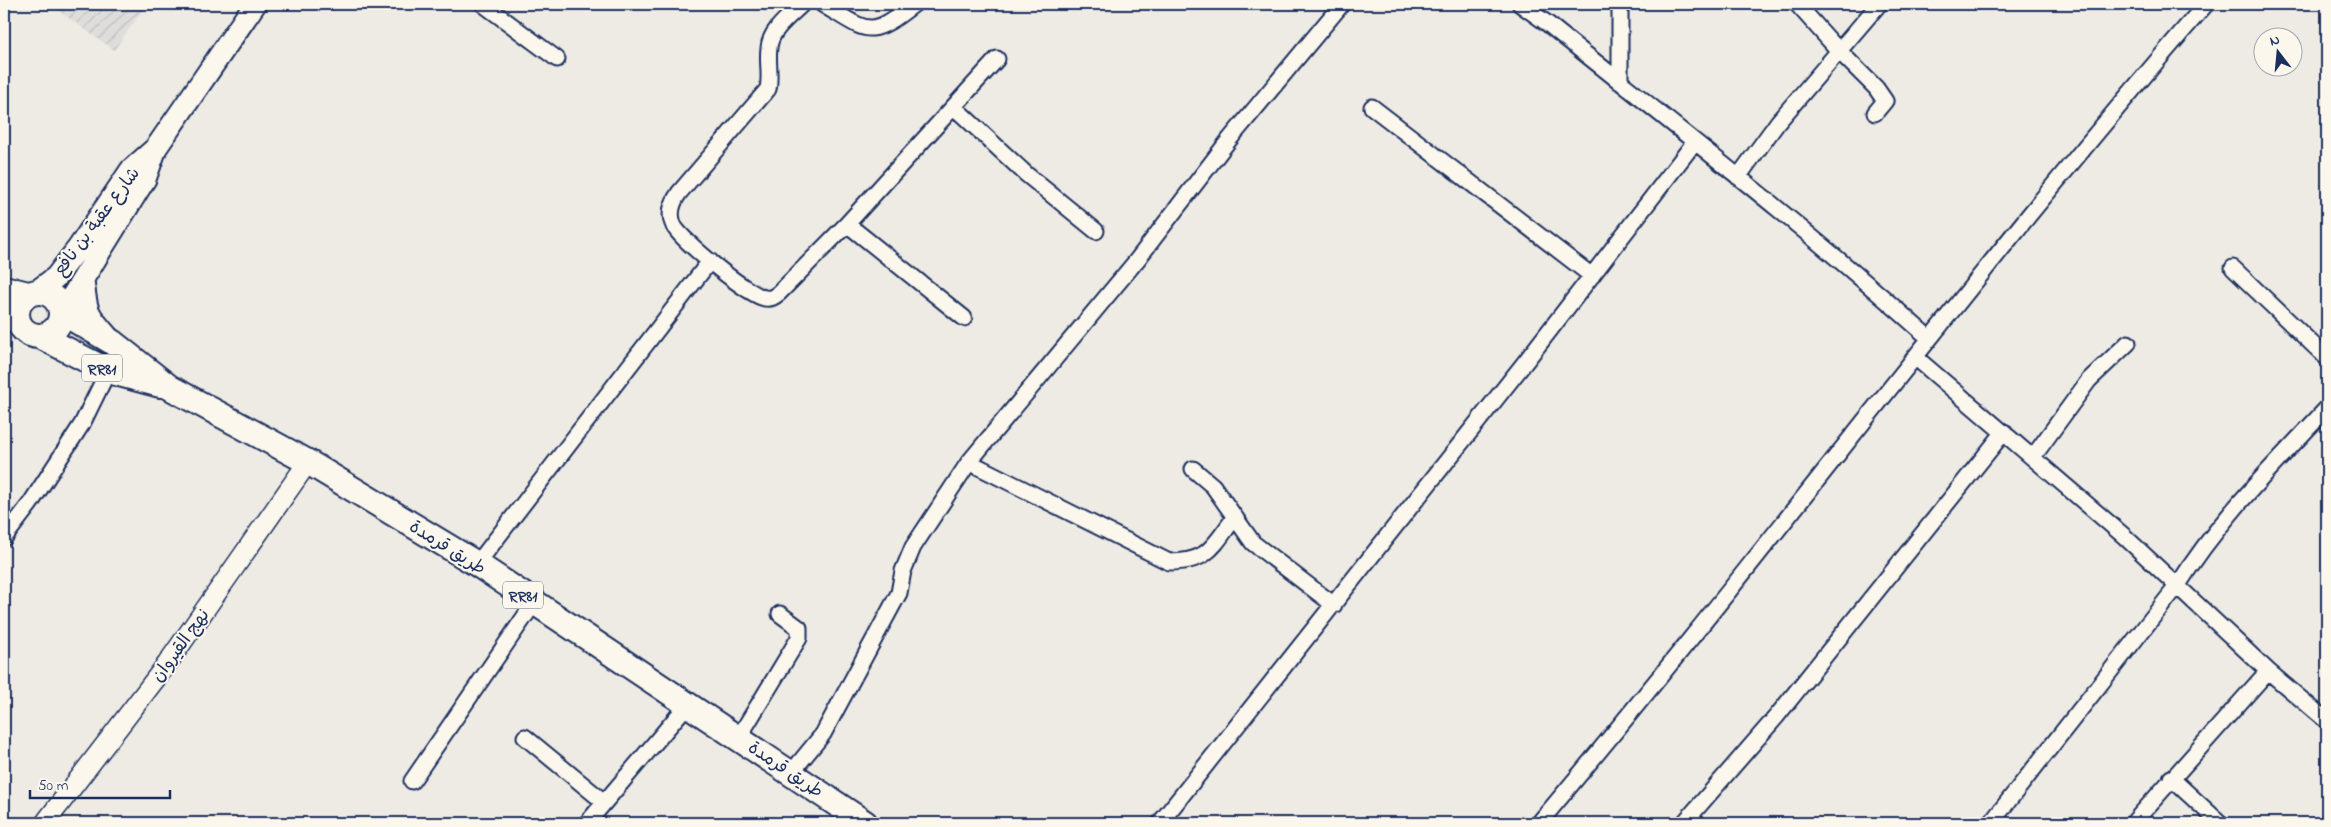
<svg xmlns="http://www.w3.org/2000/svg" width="2331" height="827" font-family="'Indie Flower','Playpen Sans Arabic',sans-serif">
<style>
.industrial{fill:url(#industrial-furrows)}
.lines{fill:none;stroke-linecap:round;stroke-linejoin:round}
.minor-casing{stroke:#1b2f5e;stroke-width:19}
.tertiary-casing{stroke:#1b2f5e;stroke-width:22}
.secondary-casing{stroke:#1b2f5e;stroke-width:25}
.primary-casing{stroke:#1b2f5e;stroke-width:28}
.minor{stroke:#fbf7ec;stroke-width:15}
.tertiary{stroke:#fbf7ec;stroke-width:19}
.secondary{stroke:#fbf7ec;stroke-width:21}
.primary{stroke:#fbf7ec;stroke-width:24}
.labels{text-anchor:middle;stroke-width:4;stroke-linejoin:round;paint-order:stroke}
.shield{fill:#fbf7ec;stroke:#5e6b89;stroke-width:1}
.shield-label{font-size:16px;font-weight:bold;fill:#1b2f5e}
.street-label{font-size:18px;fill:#1b2f5e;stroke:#fbf7ec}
</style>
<defs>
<pattern id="industrial-furrows" width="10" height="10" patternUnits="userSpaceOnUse" patternTransform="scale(1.25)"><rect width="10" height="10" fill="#deddda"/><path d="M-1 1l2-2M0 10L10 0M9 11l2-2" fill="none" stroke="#bebebe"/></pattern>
</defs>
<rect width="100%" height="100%" fill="#eeebe4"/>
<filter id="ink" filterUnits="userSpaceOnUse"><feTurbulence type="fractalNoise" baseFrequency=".02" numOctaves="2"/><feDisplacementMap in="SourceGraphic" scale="10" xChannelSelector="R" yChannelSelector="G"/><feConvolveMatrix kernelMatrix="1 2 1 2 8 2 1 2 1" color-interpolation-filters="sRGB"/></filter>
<g filter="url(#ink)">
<path class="industrial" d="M 49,4 L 147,4 L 114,50 Z"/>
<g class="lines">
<defs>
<path id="minor" d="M 483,4 L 557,59
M 802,4 C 790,16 770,30 769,48 C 767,62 771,75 768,89 L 679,193 C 672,203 668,214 674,226 C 681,240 749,296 765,298 C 771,299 774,297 779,293 L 847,224 L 997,59
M 822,4 C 869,32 868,40 914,4
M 1520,4 L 1548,24 C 1676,127 1806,228 1929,338
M 1797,4 L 1839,51 L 1876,88 L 1885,101 L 1875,113
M 1620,82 L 1620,4
M 954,107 L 1026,174 L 1096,231
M 1372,107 L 1592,276
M 1738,177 L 1778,122 L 1879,4
M 847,224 L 964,318
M 2233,268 L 2327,358
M 1915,357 L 2124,536 L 2268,671 L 2327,721
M 2033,457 L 2089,380 L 2128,343
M 969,462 L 1169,562 C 1209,562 1213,546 1235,517
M 1193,469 L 1213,486 L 1253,543 L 1334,605
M 4,538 L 30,504 L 82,424 L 108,371
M 477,564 L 710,261
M 525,737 L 604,802
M 739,737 L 799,638 L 799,628 L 780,614
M 791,773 L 823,734 L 899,593 L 903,571 L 913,547 L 969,462 L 1137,260 L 1229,140 L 1342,4
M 2171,778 L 2220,823
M 412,781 L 534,603
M 587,823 L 688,704
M 1160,823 L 1526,361 L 1694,143
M 1539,823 C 1766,554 1975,270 2206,4
M 1684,823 L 1776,717 L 2004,432
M 1991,823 L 2178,585 C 2219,519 2275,464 2327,408
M 2133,823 L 2268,671"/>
<path id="tertiary" d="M 45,823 L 167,664 L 308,462"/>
<path id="secondary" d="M 83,279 C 86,310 86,313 107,336
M 36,292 L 56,277 L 79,247 L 131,170 L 156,148 L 255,4
M 61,310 L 73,295 L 145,179 L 155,151"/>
<path id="primary" d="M 4,288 L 28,294
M17 314a22 22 0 1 1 44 0a22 22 0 1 1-44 0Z
M 61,312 L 112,342 L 169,387 L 308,462 L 477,564 L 865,823
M 40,336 L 108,371 L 160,385"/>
</defs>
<use href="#minor" class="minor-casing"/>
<use href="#tertiary" class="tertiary-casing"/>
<use href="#secondary" class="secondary-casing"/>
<use href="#primary" class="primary-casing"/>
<use href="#minor" class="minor"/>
<use href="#tertiary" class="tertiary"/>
<use href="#secondary" class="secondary"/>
<use href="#primary" class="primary"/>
</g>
</g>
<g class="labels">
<g class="shield">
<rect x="82" y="354.5" width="40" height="27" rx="4"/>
<rect x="503" y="581.5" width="40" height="27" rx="4"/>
</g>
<g class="shield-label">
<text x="102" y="374">RR81</text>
<text x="523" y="601">RR81</text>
</g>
<g class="street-label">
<text transform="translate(96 221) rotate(-53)" y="6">شارع عقبة بن نافع</text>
<text transform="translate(448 547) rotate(32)" y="6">طريق قرمدة</text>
<text transform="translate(180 645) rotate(-54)" y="6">نهج القيروان</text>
<text transform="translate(786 769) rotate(34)" y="6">طريق قرمدة</text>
</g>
</g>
<rect width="2331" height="827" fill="none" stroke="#fbf7ec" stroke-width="20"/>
<rect x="10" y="10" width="2311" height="807" fill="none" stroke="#1b2f5e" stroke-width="2" filter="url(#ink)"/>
<g transform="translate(2278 52) rotate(344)"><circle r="24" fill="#fbf7ec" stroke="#a1a7b3"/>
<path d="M0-4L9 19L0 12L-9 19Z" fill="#1b2f5e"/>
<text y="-8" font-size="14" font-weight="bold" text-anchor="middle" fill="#1b2f5e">N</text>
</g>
<path d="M30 790v8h140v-8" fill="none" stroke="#1b2f5e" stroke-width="2.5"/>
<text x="38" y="790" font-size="15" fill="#1b2f5e" stroke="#fbf7ec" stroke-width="4" paint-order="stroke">50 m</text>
</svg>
